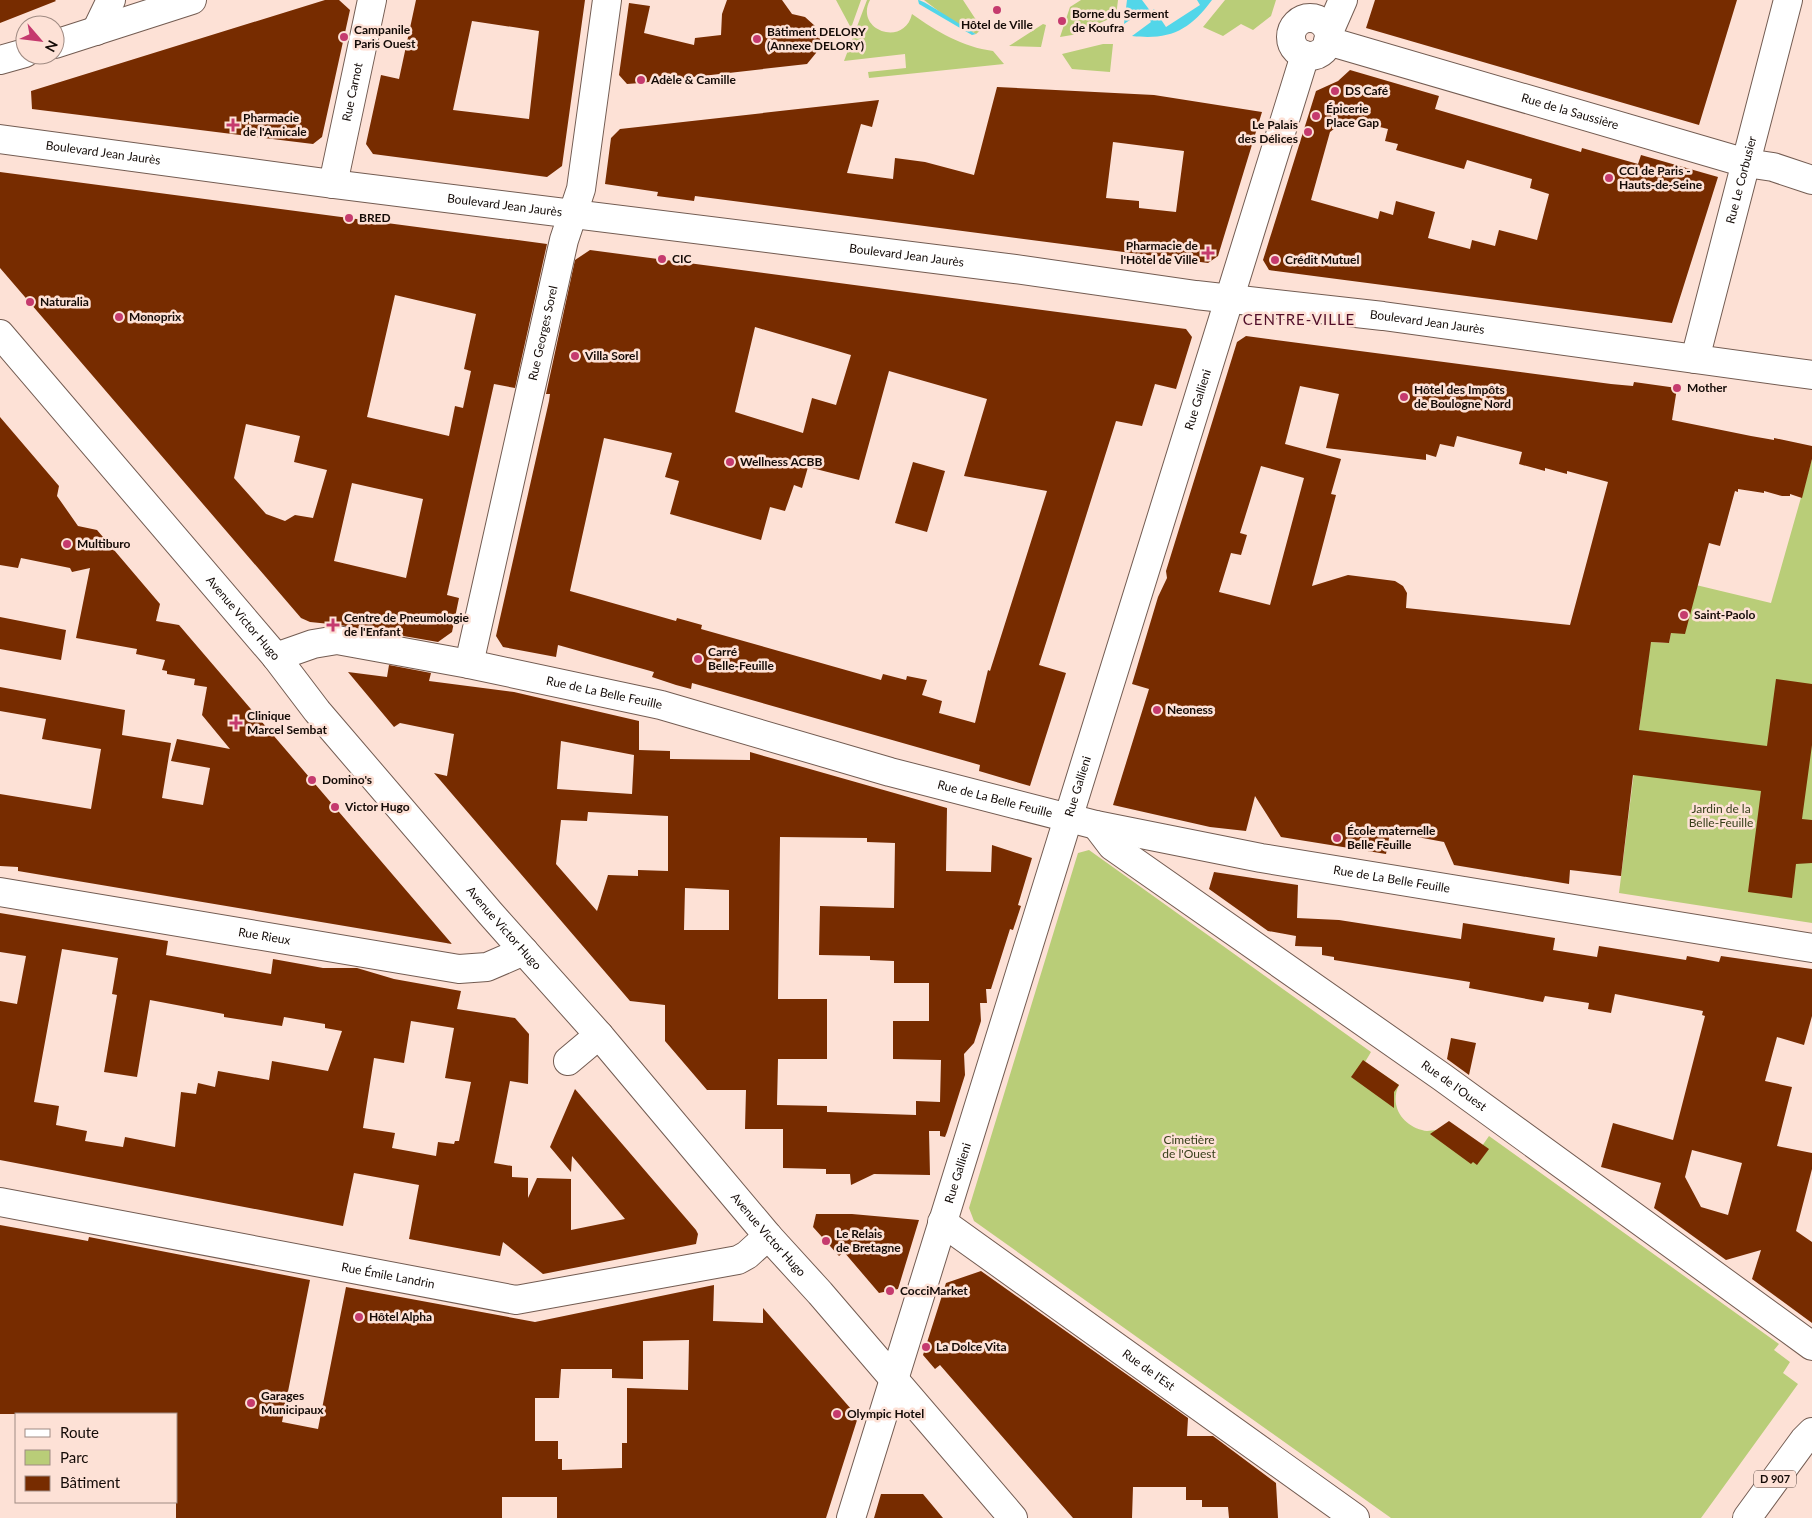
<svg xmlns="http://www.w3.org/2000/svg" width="1812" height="1518" font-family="Lato,sans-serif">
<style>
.green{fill:#b9cd78}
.water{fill:#52d6e9}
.building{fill:#772c00;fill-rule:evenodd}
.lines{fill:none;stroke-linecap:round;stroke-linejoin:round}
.minor-casing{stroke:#735c52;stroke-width:30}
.major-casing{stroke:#735c52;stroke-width:30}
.minor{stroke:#fff;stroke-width:28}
.major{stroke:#fff;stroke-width:28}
.poi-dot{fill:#c53a6e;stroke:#fde1d6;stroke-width:2}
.labels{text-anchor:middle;stroke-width:5;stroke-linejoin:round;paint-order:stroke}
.shield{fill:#fde1d6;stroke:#5a4b45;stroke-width:1}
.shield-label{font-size:11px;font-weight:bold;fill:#140b07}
.poi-label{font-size:12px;font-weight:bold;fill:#140b07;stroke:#fde1d6;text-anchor:start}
.street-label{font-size:12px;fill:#140b07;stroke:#fde1d6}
.park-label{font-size:12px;fill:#373f1a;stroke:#fde1d6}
.quarter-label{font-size:15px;letter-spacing:1px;fill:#510e29;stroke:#fde1d6}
</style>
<rect width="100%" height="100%" fill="#fde1d6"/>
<path class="green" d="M 836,0 L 861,0 L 851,28 Z
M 867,0 L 870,0 C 854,30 904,48 912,14 C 937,32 963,47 993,51 L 1004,64 L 869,78 L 868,72 L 906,68 L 905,54 L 844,61 Z
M 924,0 L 963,0 L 982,29 L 976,34 L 949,19 Z
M 1081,0 L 1118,0 L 1116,16 L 1072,35 L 1060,37 L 1070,7 Z
M 1225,0 L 1276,0 L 1271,16 L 1253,30 L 1241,24 L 1223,36 L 1203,27 Z
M 1043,24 L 1046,25 L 1041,47 L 1009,46 Z
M 1103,44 L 1113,44 L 1110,72 L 1072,69 L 1062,54 Z
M 1812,459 L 1812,923 L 1619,893 L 1650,642 L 1669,643 L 1671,633 L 1696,585 L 1771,603 Z
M 1089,850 L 1371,1052 L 1365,1062 L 1399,1085 C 1389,1105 1402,1125 1422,1130 C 1427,1132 1432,1130 1437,1130 C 1452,1132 1468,1141 1482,1146 L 1489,1136 L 1779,1344 L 1774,1350 L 1790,1362 L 1783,1373 L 1798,1384 L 1701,1518 L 1391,1518 L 974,1221 L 969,1208 L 1078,853 Z"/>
<path class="water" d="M 918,0 C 924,0 965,28 976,34 L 972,35 L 919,4 Z
M 1127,0 L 1142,0 L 1151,12 L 1154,9 L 1166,27 L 1200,5 L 1197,0 L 1212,0 C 1189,31 1170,40 1132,36 L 1151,22 L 1143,11 L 1124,24 Z"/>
<path class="building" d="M 0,0 L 55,0 L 56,1 L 0,23 Z
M 325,0 L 339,0 L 350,10 L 322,137 L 313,144 L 32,109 L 31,91 Z
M 416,0 L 585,0 L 562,166 L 547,177 L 373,154 L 366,144 L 381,75 L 399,79 ZM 472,21 L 539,31 L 529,119 L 453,110 Z
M 727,0 L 782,0 L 792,14 L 805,17 L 815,26 L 820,39 L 816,53 L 807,64 L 640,83 L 627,84 L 619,75 L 629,3 L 650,6 L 644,33 L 694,45 L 695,38 L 721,35 L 722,14 Z
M 1375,0 L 1737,0 L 1699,125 L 1366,28 Z
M 1350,70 L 1439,96 L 1435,109 L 1581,152 L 1582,148 L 1638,164 L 1641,155 L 1718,177 L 1672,323 L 1269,270 L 1263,260 L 1316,91 L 1338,81 ZM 1347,119 L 1388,129 L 1385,141 L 1398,144 L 1396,150 L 1464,169 L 1467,160 L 1532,179 L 1530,188 L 1549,194 L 1537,240 L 1499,230 L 1495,246 L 1472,240 L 1470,249 L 1428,238 L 1435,212 L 1396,201 L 1393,215 L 1380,211 L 1378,219 L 1311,200 L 1330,132 Z
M 997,87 L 1154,95 L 1262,112 L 1218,256 L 1208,263 L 695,196 L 694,201 L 657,196 L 658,192 L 605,184 L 611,138 L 620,129 L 879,100 L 872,127 L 861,124 L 847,173 L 893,179 L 895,158 L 925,162 L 974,175 ZM 1113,142 L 1184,151 L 1176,212 L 1139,208 L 1139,201 L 1106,198 Z
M 0,172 L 547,244 L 515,388 L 494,384 L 447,595 L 459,598 L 452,632 L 438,642 L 340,625 L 310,622 L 301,618 L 0,268 ZM 395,295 L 476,314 L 464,369 L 471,371 L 463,408 L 455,406 L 449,436 L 367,417 ZM 246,424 L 300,436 L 294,462 L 327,470 L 313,518 L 295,515 L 285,521 L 266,514 L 234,478 ZM 352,483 L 423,499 L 406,578 L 334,561 Z
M 590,250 L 1186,329 L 1192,337 L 1176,389 L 1155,384 L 1142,426 L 1116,421 L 1039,665 L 1066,673 L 1030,786 L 979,771 L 980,765 L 692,683 L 691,689 L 676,685 L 652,677 L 654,672 L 558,645 L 556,657 L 503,647 L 496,636 L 549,401 L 550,394 L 546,394 L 575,260 ZM 755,327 L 851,355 L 836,405 L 812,398 L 803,433 L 735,412 ZM 889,371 L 987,399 L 964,476 L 1047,491 L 990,671 L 988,670 L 975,723 L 939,713 L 942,701 L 922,695 L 927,680 L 907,676 L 906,680 L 883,674 L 881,680 L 701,629 L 702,625 L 677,618 L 676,621 L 570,591 L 604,438 L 672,453 L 665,477 L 679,481 L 670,514 L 761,540 L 770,507 L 785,511 L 794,485 L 802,488 L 808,467 L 859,480 Z
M 1246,336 L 1611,384 L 1633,386 L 1634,382 L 1677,388 L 1672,420 L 1751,436 L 1774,440 L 1774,438 L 1812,446 L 1812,459 L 1802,498 L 1790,494 L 1790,496 L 1782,496 L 1764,491 L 1764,493 L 1738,489 L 1738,492 L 1735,491 L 1720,546 L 1709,543 L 1685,634 L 1671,633 L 1669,643 L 1651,642 L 1639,730 L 1767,746 L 1776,679 L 1812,684 L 1812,745 L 1802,819 L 1812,820 L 1812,863 L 1796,864 L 1792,898 L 1748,892 L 1761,791 L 1633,775 L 1621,876 L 1570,870 L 1569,884 L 1454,865 L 1444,842 L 1412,836 L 1390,833 L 1386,854 L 1281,837 L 1255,796 L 1246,831 L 1210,827 L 1113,805 L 1149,689 L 1132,684 L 1158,597 L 1167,578 L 1166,571 L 1237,342 ZM 1300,386 L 1339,394 L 1326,448 L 1426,460 L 1426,454 L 1436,457 L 1440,444 L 1454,447 L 1457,436 L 1522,452 L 1519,464 L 1545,471 L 1545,468 L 1567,474 L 1567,471 L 1608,482 L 1570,625 L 1406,608 L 1407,593 L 1403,586 L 1395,581 L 1348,575 L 1312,586 L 1336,495 L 1331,494 L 1341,459 L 1285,444 ZM 1261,466 L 1304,478 L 1270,605 L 1219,592 L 1231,553 L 1241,555 L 1247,535 L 1240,533 Z
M 0,417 L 59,486 L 57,496 L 78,526 L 97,530 L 160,604 L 156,621 L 179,625 L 452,944 L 18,871 L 18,867 L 0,866 L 0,794 L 91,809 L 101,749 L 42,739 L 46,719 L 0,711 L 0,687 L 125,710 L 122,735 L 171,743 L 162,798 L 203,805 L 210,768 L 171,761 L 177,739 L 230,749 L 202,715 L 207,687 L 194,685 L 195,679 L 167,674 L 167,671 L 162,670 L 165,660 L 136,654 L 137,649 L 76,638 L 90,568 L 72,572 L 70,568 L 21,558 L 18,568 L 0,565 Z
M 913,462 L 945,471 L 927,532 L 895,523 Z
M 0,617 L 66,630 L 61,660 L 0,649 Z
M 389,665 L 431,673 L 429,681 L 514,692 L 639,721 L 639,750 L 670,751 L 670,759 L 750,760 L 750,752 L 947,808 L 946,871 L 991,872 L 992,845 L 1032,858 L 1018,905 L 1021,906 L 1013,930 L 1010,929 L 991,989 L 986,989 L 987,1003 L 980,1003 L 981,1021 L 974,1043 L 964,1054 L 965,1075 L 947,1132 L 945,1137 L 940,1136 L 940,1131 L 929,1131 L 930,1175 L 874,1174 L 851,1185 L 850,1174 L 826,1174 L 826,1169 L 783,1168 L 783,1129 L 745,1129 L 746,1090 L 707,1090 L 665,1041 L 665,1005 L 630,1001 L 434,773 L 447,776 L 454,734 L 400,723 L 394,727 L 348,672 L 387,677 ZM 561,741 L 634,755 L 632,794 L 557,789 ZM 588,812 L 668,816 L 668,871 L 638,870 L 638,876 L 608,875 L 597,911 L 556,864 L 561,820 L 587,821 ZM 780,837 L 867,838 L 867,842 L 895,843 L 894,908 L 820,906 L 819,955 L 870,956 L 870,960 L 894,961 L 894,983 L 929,983 L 929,1021 L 893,1021 L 893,1059 L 941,1060 L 940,1102 L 916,1101 L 916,1115 L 827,1112 L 827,1106 L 777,1105 L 778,1059 L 827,1059 L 827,999 L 778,999 ZM 685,888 L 729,890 L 729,930 L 684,930 Z
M 1214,872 L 1298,885 L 1297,918 L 1339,920 L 1461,939 L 1463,923 L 1555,938 L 1553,950 L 1597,957 L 1599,946 L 1686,960 L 1687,956 L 1719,962 L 1721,956 L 1812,969 L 1812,1016 L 1804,1045 L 1777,1037 L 1765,1081 L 1792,1087 L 1777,1146 L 1812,1153 L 1812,1169 L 1796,1231 L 1812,1242 L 1812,1323 L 1752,1279 L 1761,1250 L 1726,1260 L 1654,1208 L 1661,1183 L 1601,1167 L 1613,1123 L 1673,1140 L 1705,1016 L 1702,1015 L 1703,1011 L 1615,994 L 1611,1013 L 1588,1009 L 1589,1003 L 1545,996 L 1543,1002 L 1469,988 L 1470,982 L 1334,960 L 1334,957 L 1322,955 L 1322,947 L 1295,946 L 1296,936 L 1268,931 L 1209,889 ZM 1692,1150 L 1742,1163 L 1728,1215 L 1701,1207 L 1685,1177 Z
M 0,913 L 168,941 L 166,955 L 271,974 L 273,959 L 323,968 L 357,968 L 394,979 L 461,991 L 457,1009 L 515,1018 L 529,1034 L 528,1084 L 510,1081 L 494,1163 L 512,1166 L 512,1177 L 528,1178 L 528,1198 L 537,1178 L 571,1179 L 571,1230 L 625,1219 L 572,1156 L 571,1172 L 550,1147 L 575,1089 L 696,1230 L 698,1234 L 696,1244 L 543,1274 L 503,1242 L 500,1256 L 409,1239 L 419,1185 L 354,1173 L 343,1226 L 0,1160 L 0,1001 L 17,1004 L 26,956 L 0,952 ZM 62,949 L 118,958 L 112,994 L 117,995 L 104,1072 L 137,1077 L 150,1000 L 224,1014 L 224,1017 L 282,1026 L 284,1017 L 325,1024 L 325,1028 L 342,1031 L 328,1071 L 272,1061 L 269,1080 L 218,1071 L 215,1087 L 198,1083 L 196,1094 L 181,1092 L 175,1147 L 125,1137 L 123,1147 L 85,1141 L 87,1131 L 56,1125 L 59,1106 L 34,1102 ZM 411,1021 L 454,1028 L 445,1078 L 471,1082 L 459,1141 L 455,1141 L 454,1144 L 438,1142 L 436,1156 L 392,1148 L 395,1133 L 363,1128 L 374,1058 L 404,1063 Z
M 1451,1038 L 1476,1043 L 1469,1075 L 1447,1059 Z
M 1363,1060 L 1399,1085 L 1394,1092 L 1394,1108 L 1351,1077 Z
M 1449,1121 L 1489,1149 L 1477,1165 L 1473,1162 L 1471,1164 L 1430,1134 Z
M 816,1214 L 852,1214 L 919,1220 L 898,1289 L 879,1293 L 844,1252 L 839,1256 L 813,1227 Z
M 0,1225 L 88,1241 L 89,1237 L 310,1280 L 282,1422 L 318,1429 L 346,1287 L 535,1322 L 714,1285 L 713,1321 L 763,1323 L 763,1308 L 858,1417 L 826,1518 L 557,1518 L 557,1497 L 502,1497 L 502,1518 L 176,1518 L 176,1414 L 0,1414 ZM 689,1340 L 688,1390 L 627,1388 L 627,1443 L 622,1443 L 622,1468 L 562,1470 L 562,1459 L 558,1459 L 558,1441 L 535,1441 L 535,1398 L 559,1398 L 561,1369 L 612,1369 L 612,1378 L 643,1379 L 643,1341 Z
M 981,1271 L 1188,1418 L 1187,1436 L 1213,1436 L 1276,1483 L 1278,1518 L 1229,1518 L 1228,1507 L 1202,1507 L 1202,1500 L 1186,1500 L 1186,1487 L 1133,1487 L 1132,1518 L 1073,1518 L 940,1365 L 935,1369 L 923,1355 L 946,1283 Z
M 881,1494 L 923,1494 L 943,1518 L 874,1518 Z"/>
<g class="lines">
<defs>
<g id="minor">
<circle cx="1310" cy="37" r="19"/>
<path d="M 96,31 L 111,0"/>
<path d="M 1329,32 L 1343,0"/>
<path id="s1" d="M 1328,41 L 1746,163 L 1773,167 L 1812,180"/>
<path id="s2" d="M 0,139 L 333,184 L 1015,269 L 1196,295 L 1383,316 L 1812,375"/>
<path id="s3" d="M 333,184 L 372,0"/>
<path id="s4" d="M 0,334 L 276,657 L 317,711 L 490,913 L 599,1035 L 768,1236 L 820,1293 L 1013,1518"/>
<path id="s5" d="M 1695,359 L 1788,0"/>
<path id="s6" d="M 276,657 L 313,644 L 337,640 L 469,664 L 661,705 L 890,772 L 1096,825 L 1261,858 L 1812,948"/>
<path id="s7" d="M 469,664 L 564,240 L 581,189 L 607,0"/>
<path id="s8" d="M 1096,825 L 1112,846 L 1442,1077 L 1812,1346"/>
<path id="s9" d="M 0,892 L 459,969 L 487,967 L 524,951"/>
<path d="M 568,1061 L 599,1035"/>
<path id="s10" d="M 0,1202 L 516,1300 L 738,1260 L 747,1255 L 768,1236"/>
<path id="s11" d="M 942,1222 L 1355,1518"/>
<path id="s12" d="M 851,1518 L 1305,55"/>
</g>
<path id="major" d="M 55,44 L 192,0
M 0,60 L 25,53
M 1747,1518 L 1804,1440 L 1812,1432"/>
</defs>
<use href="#minor" class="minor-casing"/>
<use href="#major" class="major-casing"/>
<use href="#minor" class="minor"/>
<use href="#major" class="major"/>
</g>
<g class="poi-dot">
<circle cx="997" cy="10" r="5"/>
<circle cx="1062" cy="21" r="5"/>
<circle cx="344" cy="37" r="5"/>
<circle cx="757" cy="39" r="5"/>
<circle cx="641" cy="80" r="5"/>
<circle cx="1335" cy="91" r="5"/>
<circle cx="1316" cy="116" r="5"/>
<path d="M230.5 117.5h5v5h5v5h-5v5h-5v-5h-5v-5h5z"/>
<circle cx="1308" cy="132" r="5"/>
<circle cx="1609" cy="178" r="5"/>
<circle cx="349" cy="218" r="5"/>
<path d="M1205.5 245.5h5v5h5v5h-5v5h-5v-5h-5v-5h5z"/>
<circle cx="662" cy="259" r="5"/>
<circle cx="1275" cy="260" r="5"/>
<circle cx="30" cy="302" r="5"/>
<circle cx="119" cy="317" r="5"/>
<circle cx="575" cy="356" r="5"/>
<circle cx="1677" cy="388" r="5"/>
<circle cx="1404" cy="397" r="5"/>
<circle cx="730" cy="462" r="5"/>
<circle cx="67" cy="544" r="5"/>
<circle cx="1684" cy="615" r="5"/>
<path d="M330.5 617.5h5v5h5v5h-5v5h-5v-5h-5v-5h5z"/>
<circle cx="698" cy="659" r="5"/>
<circle cx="1157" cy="710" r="5"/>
<path d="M233.5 715.5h5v5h5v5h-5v5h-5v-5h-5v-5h5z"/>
<circle cx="312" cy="780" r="5"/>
<circle cx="335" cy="807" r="5"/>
<circle cx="1337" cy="838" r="5"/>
<circle cx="826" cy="1241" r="5"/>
<circle cx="890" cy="1291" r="5"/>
<circle cx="359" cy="1317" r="5"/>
<circle cx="926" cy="1347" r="5"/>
<circle cx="251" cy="1403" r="5"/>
<circle cx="837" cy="1414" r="5"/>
</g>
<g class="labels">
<rect class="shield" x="1754" y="1470.5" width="42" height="17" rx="4"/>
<g class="shield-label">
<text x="1775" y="1483">D 907</text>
</g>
<g class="poi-label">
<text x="1072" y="18">Borne du Serment<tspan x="1072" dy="14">de Koufra</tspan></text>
<text x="997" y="29" text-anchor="middle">Hôtel de Ville</text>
<text x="354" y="34">Campanile<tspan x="354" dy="14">Paris Ouest</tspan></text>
<text x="767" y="36">Bâtiment DELORY<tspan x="767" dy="14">(Annexe DELORY)</tspan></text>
<text x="651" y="84">Adèle &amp; Camille</text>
<text x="1345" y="95">DS Café</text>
<text x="1326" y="113">Épicerie<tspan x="1326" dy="14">Place Gap</tspan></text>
<text x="243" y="122">Pharmacie<tspan x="243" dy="14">de l'Amicale</tspan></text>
<text x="1298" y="129" text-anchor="end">Le Palais<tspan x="1298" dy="14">des Délices</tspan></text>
<text x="1619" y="175">CCI de Paris -<tspan x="1619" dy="14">Hauts-de-Seine</tspan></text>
<text x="359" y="222">BRED</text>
<text x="1198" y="250" text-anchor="end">Pharmacie de<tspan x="1198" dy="14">l'Hôtel de Ville</tspan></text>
<text x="672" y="263">CIC</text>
<text x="1285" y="264">Crédit Mutuel</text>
<text x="40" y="306">Naturalia</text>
<text x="129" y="321">Monoprix</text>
<text x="585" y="360">Villa Sorel</text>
<text x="1687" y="392">Mother</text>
<text x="1414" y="394">Hôtel des Impôts<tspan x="1414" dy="14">de Boulogne Nord</tspan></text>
<text x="740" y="466">Wellness ACBB</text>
<text x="77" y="548">Multiburo</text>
<text x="1694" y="619">Saint-Paolo</text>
<text x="344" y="622">Centre de Pneumologie<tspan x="344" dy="14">de l'Enfant</tspan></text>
<text x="708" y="656">Carré<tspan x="708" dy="14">Belle-Feuille</tspan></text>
<text x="1167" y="714">Neoness</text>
<text x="247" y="720">Clinique<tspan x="247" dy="14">Marcel Sembat</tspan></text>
<text x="322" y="784">Domino's</text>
<text x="345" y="811">Victor Hugo</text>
<text x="1347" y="835">École maternelle<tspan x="1347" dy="14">Belle Feuille</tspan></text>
<text x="836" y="1238">Le Relais<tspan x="836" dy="14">de Bretagne</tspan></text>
<text x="900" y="1295">CocciMarket</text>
<text x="369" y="1321">Hôtel Alpha</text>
<text x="936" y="1351">La Dolce Vita</text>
<text x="261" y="1400">Garages<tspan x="261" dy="14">Municipaux</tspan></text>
<text x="847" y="1418">Olympic Hotel</text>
</g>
<g class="street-label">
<text dy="4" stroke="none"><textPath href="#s3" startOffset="94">Rue Carnot</textPath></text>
<text dy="4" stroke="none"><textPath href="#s1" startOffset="252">Rue de la Saussière</textPath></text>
<text dy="4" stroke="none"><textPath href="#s2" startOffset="104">Boulevard Jean Jaurès</textPath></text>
<text dy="4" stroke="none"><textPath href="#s5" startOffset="185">Rue Le Corbusier</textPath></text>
<text dy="4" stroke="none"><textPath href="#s2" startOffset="509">Boulevard Jean Jaurès</textPath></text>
<text dy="4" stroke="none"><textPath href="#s2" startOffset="914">Boulevard Jean Jaurès</textPath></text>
<text dy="4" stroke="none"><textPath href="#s2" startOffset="1439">Boulevard Jean Jaurès</textPath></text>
<text dy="4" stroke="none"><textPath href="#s7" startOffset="339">Rue Georges Sorel</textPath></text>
<text dy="4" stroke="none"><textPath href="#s12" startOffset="1171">Rue Gallieni</textPath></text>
<text dy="4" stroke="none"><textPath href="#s4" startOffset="374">Avenue Victor Hugo</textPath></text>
<text dy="4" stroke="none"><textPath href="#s6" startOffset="336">Rue de La Belle Feuille</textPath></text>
<text dy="4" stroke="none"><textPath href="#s12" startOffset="766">Rue Gallieni</textPath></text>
<text dy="4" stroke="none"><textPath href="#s6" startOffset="741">Rue de La Belle Feuille</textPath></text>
<text dy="4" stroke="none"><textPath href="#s6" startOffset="1146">Rue de La Belle Feuille</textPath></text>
<text dy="4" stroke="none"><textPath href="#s4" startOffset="779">Avenue Victor Hugo</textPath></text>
<text dy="4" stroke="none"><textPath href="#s9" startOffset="268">Rue Rieux</textPath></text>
<text dy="4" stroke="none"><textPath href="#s8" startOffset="444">Rue de l'Ouest</textPath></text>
<text dy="4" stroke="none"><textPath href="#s12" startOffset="361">Rue Gallieni</textPath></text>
<text dy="4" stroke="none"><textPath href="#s4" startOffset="1184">Avenue Victor Hugo</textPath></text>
<text dy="4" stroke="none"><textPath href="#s10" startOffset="395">Rue Émile Landrin</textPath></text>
<text dy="4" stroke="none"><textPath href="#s11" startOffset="254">Rue de l'Est</textPath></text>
</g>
<g class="park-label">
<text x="1721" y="813">Jardin de la<tspan x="1721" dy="14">Belle-Feuille</tspan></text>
<text x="1189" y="1144">Cimetière<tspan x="1189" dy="14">de l'Ouest</tspan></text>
</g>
<g class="quarter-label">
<text x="1299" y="325">CENTRE-VILLE</text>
</g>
</g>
<rect x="15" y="1413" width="162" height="90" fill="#fde1d6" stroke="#a08b83"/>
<rect x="25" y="1429" width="25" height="8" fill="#ffffff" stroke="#a08b83"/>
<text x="60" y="1438" font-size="15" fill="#140b07">Route</text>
<rect x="25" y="1450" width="25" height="15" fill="#b9cd78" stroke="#a08b83"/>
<text x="60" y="1463" font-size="15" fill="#140b07">Parc</text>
<rect x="25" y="1476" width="25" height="15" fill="#772c00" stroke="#a08b83"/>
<text x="60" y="1488" font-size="15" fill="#140b07">Bâtiment</text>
<g transform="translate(40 40) rotate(118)"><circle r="24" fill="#fde1d6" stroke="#a08b83"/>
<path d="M0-4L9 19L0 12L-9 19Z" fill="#c53a6e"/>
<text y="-8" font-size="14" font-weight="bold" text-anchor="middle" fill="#140b07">N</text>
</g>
</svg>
